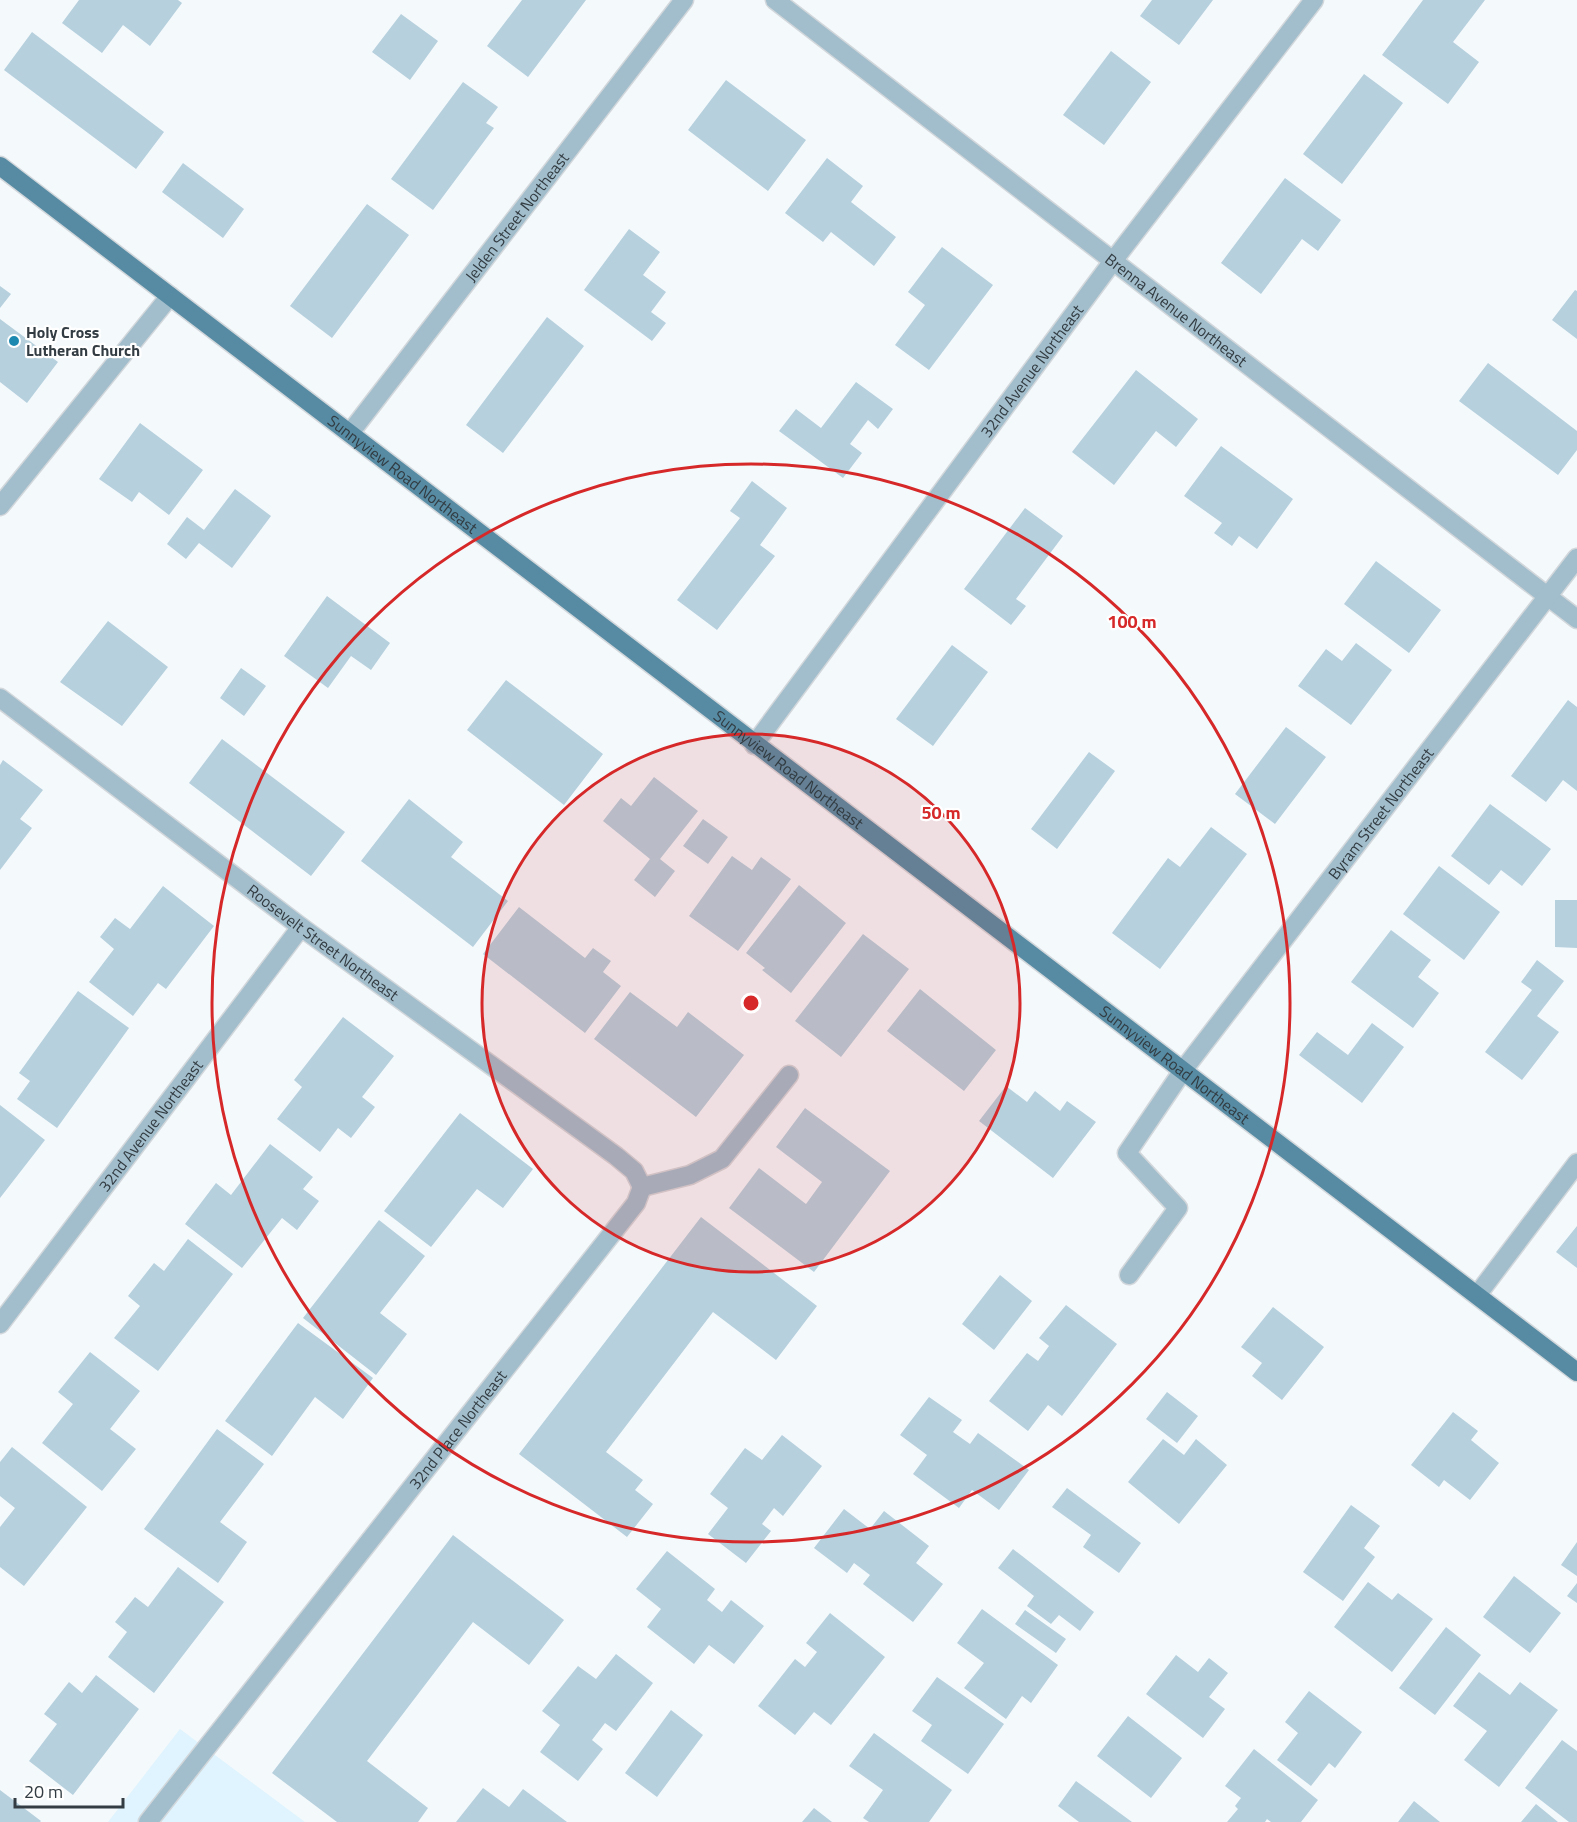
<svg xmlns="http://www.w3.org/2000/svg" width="1577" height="1822" font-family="'Titillium Web',sans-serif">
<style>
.built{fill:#dff4fe}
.building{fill:#b6d0dd}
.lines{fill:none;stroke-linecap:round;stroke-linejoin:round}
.minor-casing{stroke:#d1d7db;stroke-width:21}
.major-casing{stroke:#d1d7db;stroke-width:21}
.minor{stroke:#a2bdcb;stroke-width:18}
.major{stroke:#568ba3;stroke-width:18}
.ring{fill:none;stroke:#d62828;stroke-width:3}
.poi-dot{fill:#1e89b0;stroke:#fff;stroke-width:2}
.labels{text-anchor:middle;stroke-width:4.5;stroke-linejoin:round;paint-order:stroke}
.street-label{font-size:16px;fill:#323c42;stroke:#fff}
.poi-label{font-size:16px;font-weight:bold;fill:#323c42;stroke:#fff;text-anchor:start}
.centre{fill:#d62828;stroke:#fff;stroke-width:3}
.ring-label{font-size:18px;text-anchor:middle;font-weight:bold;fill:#d62828;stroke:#fff;stroke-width:4.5;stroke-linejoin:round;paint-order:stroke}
</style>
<rect width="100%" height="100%" fill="#f4f9fc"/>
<path class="built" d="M 180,1729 L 305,1822 L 108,1822 Z"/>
<path class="building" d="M 79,0 L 178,0 L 182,3 L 150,46 L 123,25 L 102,53 L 62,23 Z
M 522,0 L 586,0 L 528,77 L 487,46 Z
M 1152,0 L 1213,0 L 1179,45 L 1140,16 Z
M 1423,0 L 1485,0 L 1453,42 L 1479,62 L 1448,104 L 1382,55 Z
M 401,14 L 438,41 L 410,80 L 372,52 Z
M 32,32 L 164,132 L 136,169 L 4,70 Z
M 1111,51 L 1151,82 L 1104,145 L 1063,115 Z
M 1364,74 L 1403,103 L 1342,184 L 1303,154 Z
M 726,80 L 806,140 L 768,191 L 688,130 Z
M 463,82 L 498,107 L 486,123 L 494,128 L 433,210 L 391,179 Z
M 827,158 L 863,186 L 851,202 L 896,237 L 874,266 L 831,232 L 823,242 L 785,213 Z
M 183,163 L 244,209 L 223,238 L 162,192 Z
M 1285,178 L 1341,220 L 1318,251 L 1302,239 L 1261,294 L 1221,263 Z
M 367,204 L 409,235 L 332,338 L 290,306 Z
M 629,229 L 660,252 L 643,275 L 666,292 L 651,312 L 666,323 L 652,341 L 584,290 Z
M 942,247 L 993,285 L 929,370 L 895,345 L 925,305 L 908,292 Z
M 0,286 L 11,294 L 0,308 Z
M 1575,290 L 1577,291 L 1577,339 L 1552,320 Z
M 547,317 L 584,346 L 503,453 L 466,425 Z
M 0,319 L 58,362 L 27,403 L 0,382 Z
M 1488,363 L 1577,431 L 1577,450 L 1558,475 L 1459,401 Z
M 1136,370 L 1198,419 L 1176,447 L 1156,431 L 1114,485 L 1072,452 Z
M 856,382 L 893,409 L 878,429 L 868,420 L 850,444 L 862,453 L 843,478 L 779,431 L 796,409 L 821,428 Z
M 140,423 L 203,470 L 169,515 L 139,492 L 132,502 L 99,479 Z
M 1221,446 L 1293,499 L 1257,549 L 1239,536 L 1232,546 L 1214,533 L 1222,523 L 1184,496 Z
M 752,481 L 787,508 L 760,545 L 775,556 L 717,630 L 677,600 L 740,518 L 730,511 Z
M 235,489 L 271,516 L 232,568 L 199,543 L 186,559 L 167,544 L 187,517 L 204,530 Z
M 1025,508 L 1063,536 L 1016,599 L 1026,606 L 1011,625 L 964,589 Z
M 1376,561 L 1441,610 L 1409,653 L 1344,604 Z
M 327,596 L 390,643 L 371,670 L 351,656 L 328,688 L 284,656 Z
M 108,621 L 168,667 L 122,726 L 60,682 Z
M 1356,643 L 1392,670 L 1351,725 L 1298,686 L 1326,649 L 1342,661 Z
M 952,645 L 988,672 L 933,746 L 896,719 Z
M 241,668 L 266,686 L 244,716 L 220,698 Z
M 506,680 L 603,754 L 564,805 L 467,730 Z
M 1568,700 L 1577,707 L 1577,791 L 1563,780 L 1546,802 L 1511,776 Z
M 1286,727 L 1326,757 L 1275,824 L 1235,794 Z
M 222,739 L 345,832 L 311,876 L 189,783 Z
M 1089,752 L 1115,771 L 1057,849 L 1031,829 Z
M 3,760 L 43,790 L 20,819 L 32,828 L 0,870 L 0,765 Z
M 654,777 L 698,811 L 660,859 L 675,871 L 655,897 L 634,880 L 650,859 L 603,821 L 621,798 L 631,806 Z
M 409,799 L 463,842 L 451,857 L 508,901 L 473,947 L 361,861 Z
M 1490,804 L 1551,849 L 1522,886 L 1501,870 L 1489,885 L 1451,856 Z
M 703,819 L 728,837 L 708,864 L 683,846 Z
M 1211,827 L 1247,854 L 1160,969 L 1112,933 L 1168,858 L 1180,867 Z
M 732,856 L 752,870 L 761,857 L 791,879 L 738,951 L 689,916 Z
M 1439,866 L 1500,912 L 1464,960 L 1403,914 Z
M 799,885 L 846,923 L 791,993 L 762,970 L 765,968 L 746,953 Z
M 163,886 L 214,926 L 166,989 L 158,983 L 133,1016 L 89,982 L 114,949 L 100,937 L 115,918 L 130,929 Z
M 1555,900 L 1577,900 L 1577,948 L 1555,947 Z
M 519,907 L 585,958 L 593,948 L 611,961 L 603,972 L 621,986 L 585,1033 L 483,954 Z
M 1391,930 L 1431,960 L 1418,977 L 1439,993 L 1413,1028 L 1351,982 Z
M 863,934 L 909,969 L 841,1057 L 795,1021 Z
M 1537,960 L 1564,981 L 1537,1016 L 1559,1032 L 1522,1080 L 1485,1052 L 1532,990 L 1521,982 Z
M 920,989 L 996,1050 L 964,1091 L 887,1031 Z
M 78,991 L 129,1028 L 57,1128 L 17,1099 L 30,1081 L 19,1073 Z
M 630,992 L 677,1027 L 688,1012 L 744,1055 L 696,1117 L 594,1039 Z
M 343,1017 L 394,1056 L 362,1097 L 375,1107 L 351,1138 L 338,1128 L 320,1152 L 277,1119 L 302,1087 L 294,1080 Z
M 1372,1023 L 1404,1047 L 1362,1103 L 1299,1055 L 1317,1032 L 1348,1055 Z
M 1006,1086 L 1027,1102 L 1035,1091 L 1060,1111 L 1067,1101 L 1096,1122 L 1053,1178 L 979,1121 Z
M 0,1105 L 45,1140 L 0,1198 Z
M 805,1108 L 890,1171 L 814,1272 L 729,1208 L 759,1168 L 806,1204 L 822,1182 L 776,1147 Z
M 460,1113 L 533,1169 L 503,1208 L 477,1189 L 431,1247 L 384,1211 Z
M 270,1144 L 313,1177 L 303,1189 L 319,1201 L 297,1230 L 282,1218 L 242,1268 L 185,1224 L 216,1183 L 231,1195 Z
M 701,1217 L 817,1306 L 776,1360 L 713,1312 L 606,1452 L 643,1480 L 635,1490 L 653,1504 L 627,1537 L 519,1454 Z
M 379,1220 L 425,1256 L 380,1313 L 407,1334 L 376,1375 L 303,1318 Z
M 1577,1226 L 1577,1268 L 1556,1252 Z
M 188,1239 L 233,1274 L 158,1371 L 114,1338 L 140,1306 L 128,1296 L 154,1263 L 164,1271 Z
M 1000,1275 L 1032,1301 L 994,1350 L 962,1324 Z
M 1066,1305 L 1117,1344 L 1062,1416 L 1048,1405 L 1028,1431 L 989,1401 L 1027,1353 L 1038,1361 L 1049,1346 L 1039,1338 Z
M 1273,1307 L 1324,1347 L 1282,1400 L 1252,1376 L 1262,1363 L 1241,1347 Z
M 298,1323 L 373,1378 L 343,1419 L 315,1397 L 272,1456 L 225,1421 Z
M 90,1352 L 140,1391 L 110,1429 L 136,1449 L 102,1491 L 42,1443 L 73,1404 L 58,1392 Z
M 1167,1392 L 1198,1416 L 1177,1443 L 1146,1419 Z
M 929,1397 L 962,1420 L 953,1432 L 970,1444 L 978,1433 L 1029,1470 L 999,1510 L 972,1490 L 959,1508 L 913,1474 L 927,1455 L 900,1435 Z
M 1453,1412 L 1478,1431 L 1471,1440 L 1499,1463 L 1470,1500 L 1444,1480 L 1439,1487 L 1411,1465 Z
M 217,1429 L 264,1464 L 220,1522 L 247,1542 L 218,1583 L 144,1529 Z
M 782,1435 L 822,1466 L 783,1516 L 774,1508 L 762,1524 L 771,1531 L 746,1563 L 708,1534 L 728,1508 L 710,1494 L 745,1448 L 762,1460 Z
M 1163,1439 L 1184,1455 L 1196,1439 L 1227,1465 L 1179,1524 L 1128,1482 Z
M 12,1447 L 87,1507 L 24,1586 L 0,1567 L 0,1527 L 15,1508 L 0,1496 L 0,1462 Z
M 1067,1488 L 1141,1543 L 1119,1573 L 1083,1547 L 1091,1535 L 1052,1507 Z
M 1351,1505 L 1380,1526 L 1364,1548 L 1375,1557 L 1343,1601 L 1303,1572 Z
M 844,1509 L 870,1529 L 884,1511 L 929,1546 L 916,1563 L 943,1584 L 913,1622 L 863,1584 L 870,1575 L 854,1563 L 847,1573 L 814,1548 Z
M 453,1535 L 564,1620 L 529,1665 L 473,1622 L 367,1761 L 428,1808 L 418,1822 L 337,1822 L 272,1773 Z
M 1577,1542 L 1577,1576 L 1561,1565 Z
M 1013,1549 L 1094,1612 L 1080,1631 L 1059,1615 L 1051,1624 L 1027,1606 L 1034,1596 L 998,1568 Z
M 667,1551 L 715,1589 L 707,1600 L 722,1612 L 731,1600 L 764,1626 L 734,1664 L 709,1645 L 694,1664 L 647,1627 L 661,1609 L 636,1589 Z
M 178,1567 L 224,1602 L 154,1693 L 108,1657 L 127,1632 L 115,1622 L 135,1597 L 148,1607 Z
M 1514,1576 L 1561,1613 L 1530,1653 L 1483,1617 Z
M 1368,1582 L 1392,1600 L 1398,1593 L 1433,1619 L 1392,1672 L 1334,1627 Z
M 1577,1583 L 1577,1603 L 1567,1596 Z
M 982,1609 L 1058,1665 L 1031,1703 L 1022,1696 L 1006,1719 L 964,1688 L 984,1663 L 957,1643 Z
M 1025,1610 L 1066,1639 L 1056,1653 L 1015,1624 Z
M 830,1613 L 885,1657 L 831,1725 L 814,1712 L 795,1735 L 758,1706 L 795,1659 L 805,1667 L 817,1652 L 806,1643 Z
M 1446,1627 L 1481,1655 L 1435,1715 L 1399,1688 Z
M 616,1654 L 653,1683 L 616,1731 L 605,1723 L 592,1740 L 603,1749 L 578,1781 L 540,1752 L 560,1725 L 542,1711 L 578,1666 L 596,1679 Z
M 1176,1655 L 1198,1672 L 1209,1658 L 1228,1673 L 1209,1697 L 1225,1709 L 1203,1738 L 1146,1694 Z
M 1479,1672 L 1510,1695 L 1520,1682 L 1558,1710 L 1499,1787 L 1464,1760 L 1487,1731 L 1453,1706 Z
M 96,1675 L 139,1709 L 73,1795 L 29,1761 L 57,1724 L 44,1714 L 69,1682 L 82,1693 Z
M 937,1677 L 1004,1724 L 968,1774 L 921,1741 L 932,1725 L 912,1711 Z
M 1309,1691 L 1362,1732 L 1335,1768 L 1329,1763 L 1311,1786 L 1277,1760 L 1298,1733 L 1285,1722 Z
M 671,1710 L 703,1735 L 657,1797 L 625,1773 Z
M 1128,1716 L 1182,1758 L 1151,1798 L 1097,1756 Z
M 874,1733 L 952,1790 L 929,1822 L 869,1822 L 863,1818 L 883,1790 L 849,1766 Z
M 1562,1740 L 1577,1751 L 1577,1822 L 1569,1822 L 1525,1788 Z
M 1254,1749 L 1318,1800 L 1301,1822 L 1271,1822 L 1267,1819 L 1265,1822 L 1227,1822 L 1238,1809 L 1235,1806 L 1241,1798 L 1225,1786 Z
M 1076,1781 L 1132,1822 L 1079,1822 L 1058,1806 Z
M 483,1788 L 509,1807 L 523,1789 L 567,1822 L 456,1822 Z
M 0,1790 L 41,1821 L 40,1822 L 0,1822 Z
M 1414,1801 L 1440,1822 L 1398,1822 Z
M 1536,1804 L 1558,1822 L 1521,1822 Z
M 814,1808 L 832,1822 L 802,1822 Z"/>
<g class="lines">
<defs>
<g id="minor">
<path id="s1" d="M 775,0 L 1577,619"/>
<path id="s2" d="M 350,433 L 684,0"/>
<path d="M 0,506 L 170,296"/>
<path id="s3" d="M 0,698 L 301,927 L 616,1156 L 634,1171 L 642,1187"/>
<path id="s4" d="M 754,745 L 1113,261 L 1314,0"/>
<path d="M 642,1187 L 690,1175 L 722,1159 L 789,1075"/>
<path id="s5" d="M 1129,1275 L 1178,1208 L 1127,1153 L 1184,1069 L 1577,558"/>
<path d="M 1478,1294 L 1577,1163"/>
<path id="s6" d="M 0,1324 L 301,927"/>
<path id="s7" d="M 148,1822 L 636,1203 L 642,1187"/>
</g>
<g id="major">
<path id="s8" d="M 0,166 L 1577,1372"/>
</g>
</defs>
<use href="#minor" class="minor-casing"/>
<use href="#major" class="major-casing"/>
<use href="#minor" class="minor"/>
<use href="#major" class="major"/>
</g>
<circle cx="751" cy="1003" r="269" fill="#d62828" fill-opacity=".12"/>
<g class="ring">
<circle cx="751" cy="1003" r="269"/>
<circle cx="751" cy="1003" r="539"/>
</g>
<circle class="poi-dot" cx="14" cy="341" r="6"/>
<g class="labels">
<g class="street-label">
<text dy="6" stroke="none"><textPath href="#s2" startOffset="273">Jelden Street Northeast</textPath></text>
<text dy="6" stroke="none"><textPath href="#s1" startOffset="507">Brenna Avenue Northeast</textPath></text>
<text dy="6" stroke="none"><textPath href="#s4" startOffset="466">32nd Avenue Northeast</textPath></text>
<text dy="6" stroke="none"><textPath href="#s8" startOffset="507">Sunnyview Road Northeast</textPath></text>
<text dy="6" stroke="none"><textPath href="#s8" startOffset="993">Sunnyview Road Northeast</textPath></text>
<text dy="6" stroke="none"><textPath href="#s5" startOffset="582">Byram Street Northeast</textPath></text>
<text dy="6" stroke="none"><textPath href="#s3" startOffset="405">Roosevelt Street Northeast</textPath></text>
<text dy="6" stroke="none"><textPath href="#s8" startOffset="1479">Sunnyview Road Northeast</textPath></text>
<text dy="6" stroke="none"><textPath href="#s6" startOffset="249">32nd Avenue Northeast</textPath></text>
<text dy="6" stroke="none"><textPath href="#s7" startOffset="500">32nd Place Northeast</textPath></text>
</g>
<g class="poi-label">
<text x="26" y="338">Holy Cross<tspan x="26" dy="18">Lutheran Church</tspan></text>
</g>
</g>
<circle cx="751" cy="1003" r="9" class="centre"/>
<g class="ring-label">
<text x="1132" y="628">100 m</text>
<text x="941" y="819">50 m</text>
</g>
<path d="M15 1798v9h108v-9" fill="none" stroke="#323c42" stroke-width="3"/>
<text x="24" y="1798" font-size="18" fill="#323c42" stroke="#ffffff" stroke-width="4.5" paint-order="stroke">20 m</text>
</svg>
